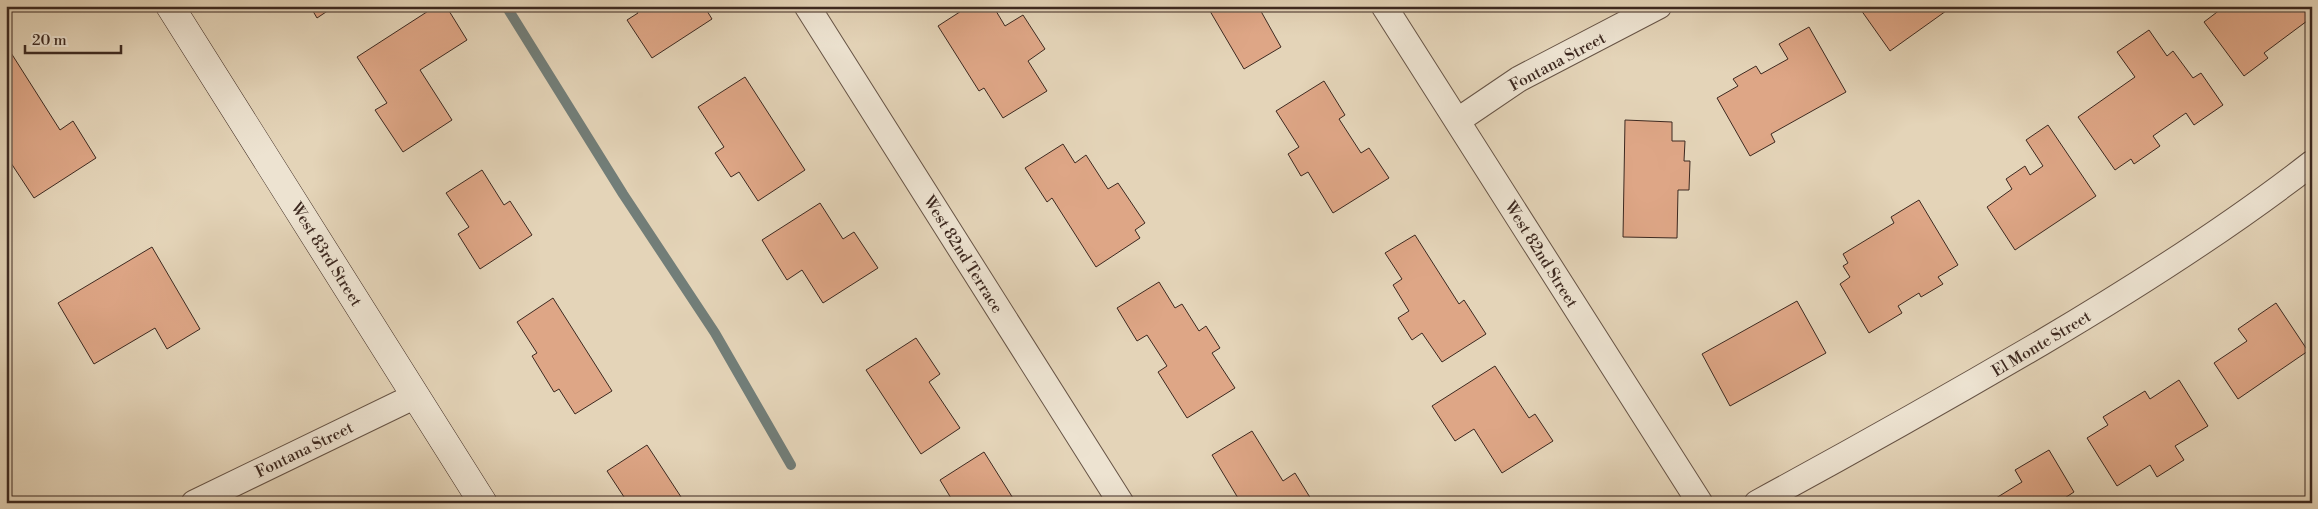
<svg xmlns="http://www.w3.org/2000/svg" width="2318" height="509" font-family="'Libre Bodoni',serif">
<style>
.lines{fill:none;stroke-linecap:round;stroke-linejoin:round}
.stream{stroke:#727e79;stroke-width:10}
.building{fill:#dea686;stroke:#3d2920}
.street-casing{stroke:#675446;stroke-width:27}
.secondary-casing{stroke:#3d2920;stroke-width:29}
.street{stroke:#ede3d1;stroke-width:25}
.secondary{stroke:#ede3d1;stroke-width:28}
.labels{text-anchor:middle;stroke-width:4;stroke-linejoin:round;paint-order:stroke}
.street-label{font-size:16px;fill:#3d2920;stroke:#ede3d1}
</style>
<rect width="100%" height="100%" fill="#e4d4b8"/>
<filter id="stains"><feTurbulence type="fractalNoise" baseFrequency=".004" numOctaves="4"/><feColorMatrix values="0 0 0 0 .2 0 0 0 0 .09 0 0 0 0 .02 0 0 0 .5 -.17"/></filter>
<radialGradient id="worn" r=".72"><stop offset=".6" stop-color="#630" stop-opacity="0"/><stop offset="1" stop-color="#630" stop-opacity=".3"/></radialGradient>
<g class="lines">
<path class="stream" d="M 506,6 L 623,194 L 715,333 L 791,465"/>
</g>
<path class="building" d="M 310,6 L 335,6 L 317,18 Z
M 436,6 L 446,6 L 467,40 L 420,70 L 452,120 L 403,152 L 375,110 L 387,103 L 357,57 Z
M 634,6 L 704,6 L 712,19 L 652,58 L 627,20 L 638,13 Z
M 969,6 L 993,6 L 1005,26 L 1023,15 L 1045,49 L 1028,61 L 1047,91 L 1003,118 L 984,88 L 979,91 L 938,26 Z
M 1207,6 L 1258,6 L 1281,47 L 1244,69 Z
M 1868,6 L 1953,6 L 1890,51 L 1861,10 Z
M 2225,6 L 2312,6 L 2312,27 L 2307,21 L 2264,53 L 2268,58 L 2244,76 L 2204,22 Z
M 1809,27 L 1846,92 L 1771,134 L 1775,142 L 1750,156 L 1717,98 L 1738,86 L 1733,79 L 1756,66 L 1761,74 L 1788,59 L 1779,44 Z
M 2149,30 L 2167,56 L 2173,51 L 2193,78 L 2201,73 L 2223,105 L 2194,125 L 2186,113 L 2153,136 L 2160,146 L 2134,164 L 2131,159 L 2115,170 L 2078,117 L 2135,77 L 2117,52 Z
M 6,45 L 60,130 L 73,121 L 96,158 L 34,198 L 9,160 L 6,162 Z
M 745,77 L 805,170 L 758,201 L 739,172 L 731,177 L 715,153 L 724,147 L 698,107 Z
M 1324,81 L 1345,115 L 1339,119 L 1361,153 L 1369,148 L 1389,178 L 1333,213 L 1308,172 L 1301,176 L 1288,154 L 1299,147 L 1276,111 Z
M 1625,120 L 1672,122 L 1672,141 L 1685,141 L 1684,161 L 1690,161 L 1689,190 L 1678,190 L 1677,238 L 1623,237 Z
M 2048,125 L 2096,196 L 2015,250 L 1987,207 L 2012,189 L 2006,179 L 2025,166 L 2030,175 L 2043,166 L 2026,140 Z
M 1063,144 L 1075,163 L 1086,155 L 1108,189 L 1118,183 L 1145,223 L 1135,230 L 1140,238 L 1096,267 L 1052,198 L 1047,202 L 1025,168 Z
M 482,170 L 504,205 L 510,201 L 532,235 L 480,269 L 458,234 L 469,227 L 446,193 Z
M 1919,200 L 1958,265 L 1938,277 L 1943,284 L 1921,297 L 1919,293 L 1898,306 L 1902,313 L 1869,333 L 1840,284 L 1850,277 L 1843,266 L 1848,263 L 1843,254 L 1894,223 L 1891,217 Z
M 820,203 L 843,239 L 854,232 L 878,268 L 823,303 L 802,270 L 787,280 L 762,240 Z
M 1415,235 L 1459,304 L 1464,300 L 1486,334 L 1442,362 L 1422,333 L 1412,340 L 1398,318 L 1409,311 L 1393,285 L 1402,279 L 1385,253 Z
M 152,247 L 200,329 L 167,349 L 155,328 L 94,364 L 58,303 Z
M 1159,282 L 1175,308 L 1182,304 L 1199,331 L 1206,326 L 1220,348 L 1212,353 L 1235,388 L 1187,418 L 1158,372 L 1167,366 L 1147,335 L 1137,341 L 1117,308 Z
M 553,298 L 612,391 L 575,414 L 559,389 L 554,392 L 532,356 L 537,353 L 517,322 Z
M 1797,301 L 1826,353 L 1730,406 L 1702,354 Z
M 2276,303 L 2308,351 L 2238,399 L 2214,363 L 2247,341 L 2238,329 Z
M 916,338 L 940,374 L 929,382 L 960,428 L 921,454 L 866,370 Z
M 1495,366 L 1529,418 L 1535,414 L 1553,441 L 1502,473 L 1474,429 L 1455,441 L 1432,406 Z
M 2179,380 L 2208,426 L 2175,446 L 2184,460 L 2157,477 L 2150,465 L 2117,486 L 2087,438 L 2108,425 L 2103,417 L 2145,391 L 2150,399 Z
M 1252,431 L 1283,481 L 1295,473 L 1311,499 L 1304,503 L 1241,503 L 1212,455 Z
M 647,445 L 685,503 L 628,503 L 607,471 Z
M 2049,450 L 2074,492 L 2057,503 L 1988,503 L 2022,482 L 2015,470 Z
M 984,452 L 1016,503 L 954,503 L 940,480 Z"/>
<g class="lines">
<defs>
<path id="street" d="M 807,6 L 1121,503
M 1384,6 L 1700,503
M 1457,121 L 1519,79 L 1659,6
M 194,503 L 415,396
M 1757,503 C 1853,451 1947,398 2041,343 C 2134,288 2226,230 2312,163"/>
<path id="secondary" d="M 170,6 L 483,503"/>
</defs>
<use href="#street" class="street-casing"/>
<use href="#secondary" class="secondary-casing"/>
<use href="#street" class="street"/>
<use href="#secondary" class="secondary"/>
</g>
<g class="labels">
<g class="street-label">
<text transform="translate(1557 61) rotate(-28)" y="6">Fontana Street</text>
<text transform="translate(327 254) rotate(58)" y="6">West 83rd Street</text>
<text transform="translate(964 254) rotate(58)" y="6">West 82nd Terrace</text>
<text transform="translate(1542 254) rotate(58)" y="6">West 82nd Street</text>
<text transform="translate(2041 343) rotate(-31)" y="6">El Monte Street</text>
<text transform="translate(304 449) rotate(-26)" y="6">Fontana Street</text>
</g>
</g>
<rect width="2318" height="509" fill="none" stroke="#e4d4b8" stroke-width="25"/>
<rect x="8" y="8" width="2303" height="494" fill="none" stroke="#3d2920" stroke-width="2.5"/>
<rect x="12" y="12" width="2293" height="484" fill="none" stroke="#3d2920"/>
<path d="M25 45v8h96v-8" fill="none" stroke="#3d2920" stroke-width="2.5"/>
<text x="32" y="45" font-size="15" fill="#3d2920" stroke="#ede3d1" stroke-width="4" paint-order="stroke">20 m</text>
<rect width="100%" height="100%" filter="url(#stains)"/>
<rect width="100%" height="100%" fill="url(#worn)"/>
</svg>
